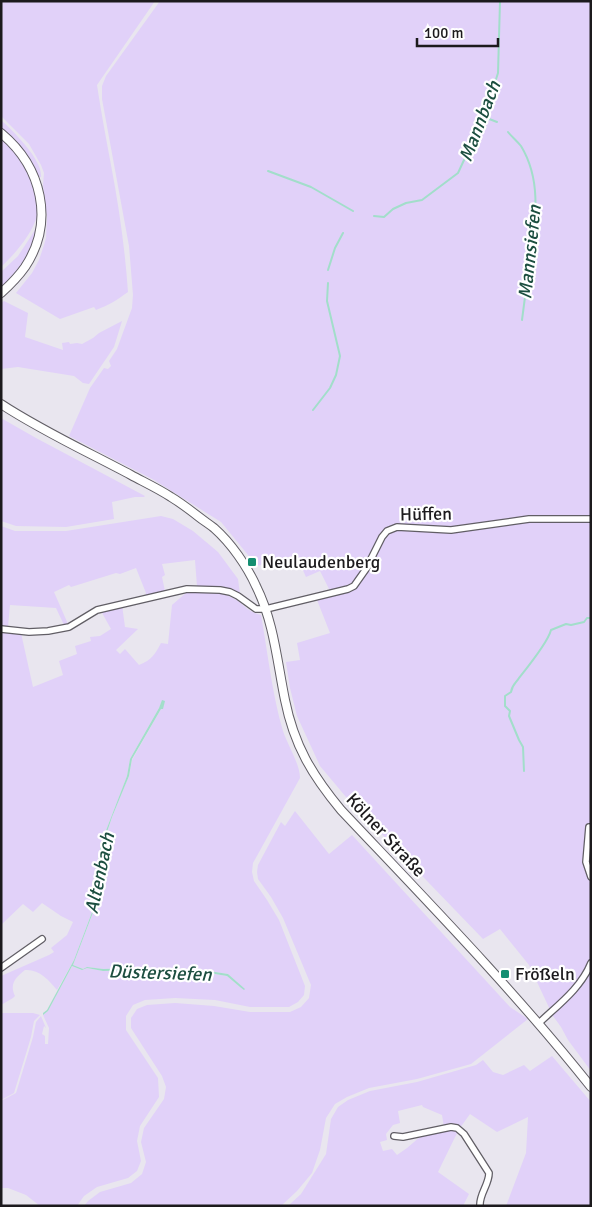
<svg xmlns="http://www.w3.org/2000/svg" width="592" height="1207" font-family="Signika,sans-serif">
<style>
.green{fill:#e1d1f9}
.water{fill:#a2deca}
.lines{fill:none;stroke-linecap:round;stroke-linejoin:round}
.stream{stroke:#a2deca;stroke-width:2}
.minor-casing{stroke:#615e65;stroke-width:8}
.major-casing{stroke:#615e65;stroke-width:10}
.minor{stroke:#fff;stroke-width:5.5}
.major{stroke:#fff;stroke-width:8}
.poi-dot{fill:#148e71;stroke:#fff;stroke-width:2}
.labels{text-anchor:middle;stroke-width:4.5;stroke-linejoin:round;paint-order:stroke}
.street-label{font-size:18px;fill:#1c1a1d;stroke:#fff}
.poi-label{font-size:18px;fill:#1c1a1d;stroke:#fff;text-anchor:start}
.water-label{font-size:19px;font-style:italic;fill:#1c4e40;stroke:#fff}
</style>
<rect width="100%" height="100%" fill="#e9e6ef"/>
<path class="green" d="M 1,1 L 155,1 L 97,85 C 101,112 106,138 111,165 C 119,207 125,249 128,292 C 117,300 109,305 96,310 L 94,307 L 60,319 L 16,293 L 32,273 L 39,260 L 44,245 L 46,238 L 47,217 L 43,185 L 44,173 L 41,165 L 29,144 L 1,116 Z
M 160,1 L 591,1 L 591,1071 L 568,1040 L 561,1027 L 553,1016 L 529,965 L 500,929 L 483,939 L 346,797 L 320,766 L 297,716 L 290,688 L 286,662 L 300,660 L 297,643 L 330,633 L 317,600 L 350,590 L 348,586 L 330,591 L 320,571 L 306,577 L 296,555 L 257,566 L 221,522 L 154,480 L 69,436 L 90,388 L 104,368 L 108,369 L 111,366 L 109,361 L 117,349 L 132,308 L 133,295 L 129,246 L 102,99 L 102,86 L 106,76 Z
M 1,120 C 13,131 43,160 41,177 L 38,177 C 29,158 18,143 1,129 Z
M 1,137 C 6,142 11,146 15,151 C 26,165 42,198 37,216 C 32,234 15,254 1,267 Z
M 37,227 L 32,247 L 22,267 L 1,289 L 1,272 L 18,256 Z
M 4,301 L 28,313 L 25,337 L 63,350 L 62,343 L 69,342 L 70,344 L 77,343 L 82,344 L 93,338 L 99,333 L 122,321 L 114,347 L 89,384 L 83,383 L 74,376 L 18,367 L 1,369 L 1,303 Z
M 1,418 L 36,438 L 145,496 L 144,497 L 135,497 L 112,502 L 114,519 L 66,527 L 16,526 L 1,521 Z
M 161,516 L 173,519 L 193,531 L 218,552 L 238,579 L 240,594 C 225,587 213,586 197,586 L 195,560 L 162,564 L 165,575 L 162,577 L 165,591 L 145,596 L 146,593 L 136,568 L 120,574 L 116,573 L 71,587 L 69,585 L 54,592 L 68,624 L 64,625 L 56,608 L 10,605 L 8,627 L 1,626 L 1,526 L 15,531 L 66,531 Z
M 197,591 C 209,592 222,592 233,598 C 245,604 245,611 261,615 C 268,654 272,694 283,731 C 288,746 300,764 300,778 L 253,863 L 252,872 L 254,881 L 267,900 L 279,920 L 305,986 L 304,995 L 298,1002 L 289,1007 L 250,1007 L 215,1000 L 175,998 L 145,1000 L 133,1005 L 126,1016 L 126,1030 L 158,1078 L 159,1097 L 140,1126 L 137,1141 L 141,1161 L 137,1171 L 128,1178 L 97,1187 L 84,1196 L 77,1206 L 40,1206 L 26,1195 L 8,1188 L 1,1188 L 1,1101 L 16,1093 L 33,1037 L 36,1022 L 41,1016 L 46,1028 L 44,1026 L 42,1034 L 45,1036 L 45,1035 L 45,1044 L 48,1044 L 49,1028 L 43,1015 L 48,1011 L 72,966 L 82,970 L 87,968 L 103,971 L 138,970 L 196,974 L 209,973 L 227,976 L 240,987 L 241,986 L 228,974 L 209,971 L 196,973 L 138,968 L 103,969 L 87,967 L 83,969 L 73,965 L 95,907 L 95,892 L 97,875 L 104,841 L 112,817 L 129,776 L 132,760 L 161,709 L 163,709 L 162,701 L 159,708 L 130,759 L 127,776 L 102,841 L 95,874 L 93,892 L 94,907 L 74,960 L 57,990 C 49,980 39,969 25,970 C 16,977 9,984 15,996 L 13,998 L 1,1005 L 1,976 L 49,955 L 54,952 L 51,948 L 67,935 L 73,922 L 61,916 L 42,903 L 33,912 L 23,904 L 1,925 L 1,632 L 21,633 L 33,687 L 63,675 L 59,661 L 77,654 L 75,646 L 91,641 L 90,637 L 100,636 L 111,629 L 101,611 L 122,605 L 125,627 L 138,629 L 116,650 L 120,654 L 125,649 L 139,665 C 152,660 155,654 161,643 L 168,644 L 172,605 L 187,592 Z
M 295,811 L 329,854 L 352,835 L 510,1007 L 528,1019 L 471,1064 L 417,1079 L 369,1088 L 347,1097 L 335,1104 L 326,1118 L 320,1150 L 312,1173 L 297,1191 L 281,1206 L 84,1206 L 88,1201 L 100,1192 L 131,1183 L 142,1174 L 146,1162 L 141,1142 L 144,1128 L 164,1099 L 166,1087 L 162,1076 L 131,1028 L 131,1018 L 137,1009 L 147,1005 L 175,1003 L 214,1006 L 250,1012 L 290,1012 L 301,1007 L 309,998 L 311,985 L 283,918 L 271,897 L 258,879 L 257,872 L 258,865 L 281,822 L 285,826 Z
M 1,1013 L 33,1013 L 40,1015 L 34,1021 L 31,1037 L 14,1093 L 1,1100 Z
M 552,1056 L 591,1102 L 591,1206 L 506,1206 L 526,1153 L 528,1117 L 497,1132 L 470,1114 L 460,1128 L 444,1127 L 442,1115 L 423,1107 L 422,1105 L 398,1111 L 400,1123 L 393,1125 L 386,1134 L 387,1140 L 380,1142 L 383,1151 L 392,1149 L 397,1155 L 407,1148 L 421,1136 L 448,1130 L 458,1131 L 438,1172 L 469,1194 L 463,1206 L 288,1206 L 301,1194 L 326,1154 L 331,1119 L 338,1107 L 348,1100 L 370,1091 L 417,1082 L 476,1065 L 483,1060 L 493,1072 L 503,1075 L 524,1065 L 530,1071 Z"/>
<path class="water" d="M 162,700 L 165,701 L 163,709 L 161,709 L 132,759 L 129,776 L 112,817 L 104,841 L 97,875 L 95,892 L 95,907 L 73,965 L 83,969 L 87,967 L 103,969 L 138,968 L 196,973 L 209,971 L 228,974 L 245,989 L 244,990 L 240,987 L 227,976 L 209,973 L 196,974 L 138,970 L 103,971 L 87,968 L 82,970 L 72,966 L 48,1011 L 43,1015 L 43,1013 L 47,1010 L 74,960 L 94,907 L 93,892 L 95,874 L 102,841 L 127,776 L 130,759 L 159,708 Z"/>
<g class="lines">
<path class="stream" d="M 484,117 L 497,122
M 508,132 C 512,137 517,141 521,146 C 541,179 536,215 531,251 C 528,274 525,297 522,320
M 268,171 L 311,187 L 353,211
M 374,216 L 384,217 L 393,209 L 406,203 L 422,200 L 458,173 L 484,117 L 498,73 L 500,1
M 328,270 L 335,248 L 343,233
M 313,410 L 330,388 L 336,375 L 340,356 L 327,301 L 328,283
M 524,771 L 523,747 L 519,740 L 509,716 L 510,711 L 505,706 L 505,696 L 511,692 C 512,685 516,683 519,678 C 527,668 548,642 551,630 L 566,624 L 571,625 L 584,622 L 587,618 L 591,618"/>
<defs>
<path id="minor" d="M 1,629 L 29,632 L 48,631 L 69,627 L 97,610 L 187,589 L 220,590 L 230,592 L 238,596 L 256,609 L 266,609 L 348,589 L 354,586 L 366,569 L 382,537 L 387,531 L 397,527 L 451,530 L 529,519 L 591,519
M 589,827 L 586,862 L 591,877
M 1,968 L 42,939
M 539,1023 C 558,1005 581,988 591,963
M 394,1136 L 403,1137 L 451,1127 L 457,1128 L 464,1134 L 489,1173 C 489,1185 479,1194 480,1206"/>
<path id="major" d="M 1,133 C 42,167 55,222 25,267 C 18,277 10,285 1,293
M 1,404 C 42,431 88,452 131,475 C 144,482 159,489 171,497 C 181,503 190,510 199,517 C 204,521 209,524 214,528 C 231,543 247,566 256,586 C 274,622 277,661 285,700 C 294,745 312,775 341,810 C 427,901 513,989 591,1087"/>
</defs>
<use href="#minor" class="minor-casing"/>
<use href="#major" class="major-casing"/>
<use href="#minor" class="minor"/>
<use href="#major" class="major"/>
</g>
<g class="poi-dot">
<rect x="247" y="557" width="10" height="10" rx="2.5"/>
<rect x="500" y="969" width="10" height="10" rx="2.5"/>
</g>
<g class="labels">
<g class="street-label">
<text transform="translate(426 514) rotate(-1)" y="6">Hüffen</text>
<text transform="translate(386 835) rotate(47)" y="6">Kölner Straße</text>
</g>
<g class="poi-label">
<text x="262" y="568">Neulaudenberg</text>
<text x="515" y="980">Frößeln</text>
</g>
<g class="water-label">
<text transform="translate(479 121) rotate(-69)" y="7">Mannbach</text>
<text transform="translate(529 252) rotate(-84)" y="7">Mannsiefen</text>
<text transform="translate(99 873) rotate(-78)" y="7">Altenbach</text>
<text transform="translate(160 972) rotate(2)" y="7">Düstersiefen</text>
</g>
</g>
<rect width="592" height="1207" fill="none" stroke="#1c1a1d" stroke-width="5"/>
<path d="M417 38v8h81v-8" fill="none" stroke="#1c1a1d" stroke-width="2.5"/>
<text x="424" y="38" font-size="15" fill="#1c1a1d" stroke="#ffffff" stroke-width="4" paint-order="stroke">100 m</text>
</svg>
